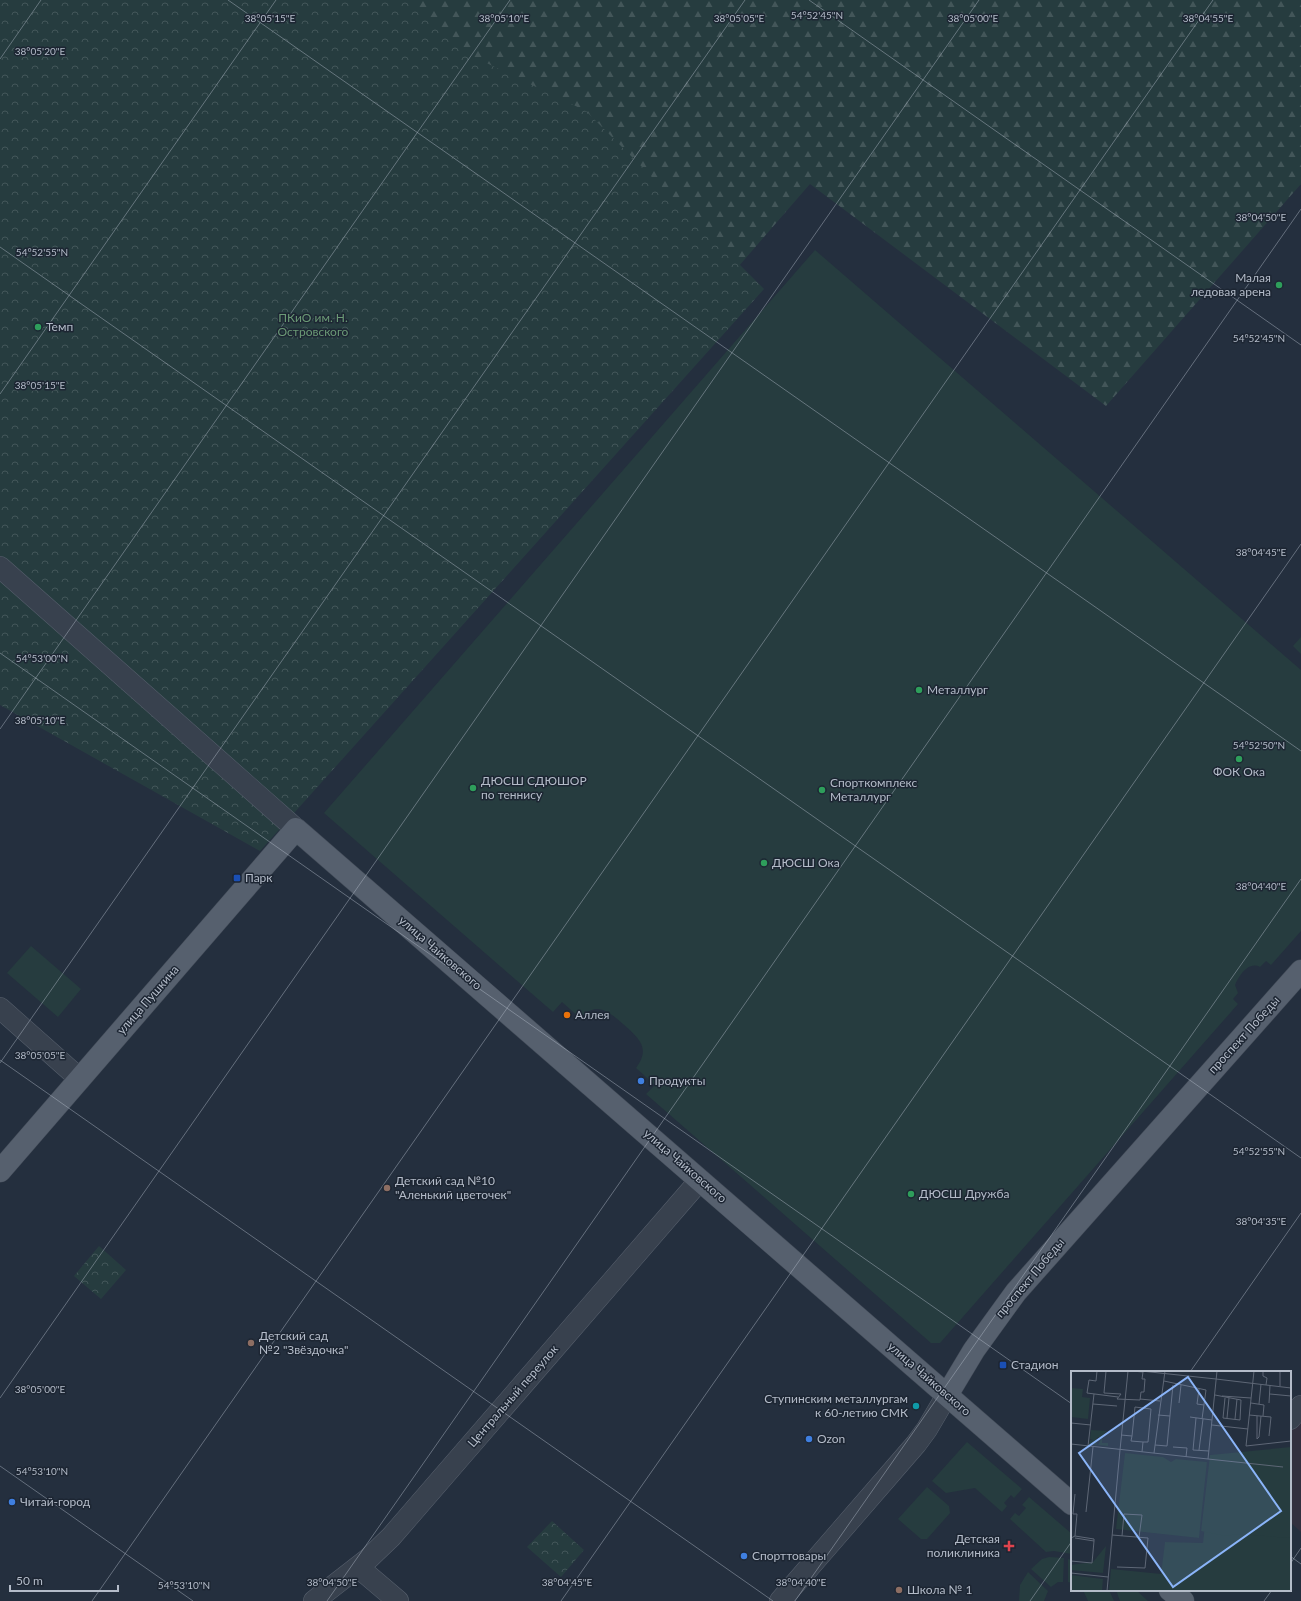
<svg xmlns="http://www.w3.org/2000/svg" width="1301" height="1601" font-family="Lato,sans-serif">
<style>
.medical{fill:#32303f}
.grass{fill:#263c3f}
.forest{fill:url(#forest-firs)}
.park{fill:url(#park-crowns)}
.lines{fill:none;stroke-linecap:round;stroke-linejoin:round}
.minor-casing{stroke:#565f6c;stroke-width:22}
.major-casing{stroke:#414a57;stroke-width:23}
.minor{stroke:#38414e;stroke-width:21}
.major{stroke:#56606e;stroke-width:22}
.ticks{fill:none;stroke:#b4bcc9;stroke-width:1;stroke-opacity:0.45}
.leisure-dot{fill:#2e9e5b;stroke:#1d2633;stroke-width:1.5}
.transit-dot{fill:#1a4fb4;stroke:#1d2633;stroke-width:1.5}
.food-dot{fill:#e8710a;stroke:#1d2633;stroke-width:1.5}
.shop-dot{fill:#3f7fe0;stroke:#1d2633;stroke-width:1.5}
.education-dot{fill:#8d6e63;stroke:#1d2633;stroke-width:1.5}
.culture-dot{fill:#0f9aa8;stroke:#1d2633;stroke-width:1.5}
.health-dot{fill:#e0444e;stroke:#1d2633;stroke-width:1.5}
.labels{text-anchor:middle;stroke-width:3;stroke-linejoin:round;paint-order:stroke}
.poi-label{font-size:12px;fill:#b4bcc9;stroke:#1d2633;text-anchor:start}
.park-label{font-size:12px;fill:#6b9a76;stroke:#1d2633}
.street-label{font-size:12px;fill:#b4bcc9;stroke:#1d2633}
.inset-road{fill:none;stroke:#5e6776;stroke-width:1}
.view{fill:#8ab4f8;fill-opacity:0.15;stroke:#8ab4f8;stroke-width:2}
.inset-edge{fill:none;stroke:#b4bcc9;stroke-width:2}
.ticks-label{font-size:10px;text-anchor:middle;fill:#b4bcc9;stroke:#1d2633;stroke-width:3;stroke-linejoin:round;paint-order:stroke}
</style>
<defs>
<pattern id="forest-firs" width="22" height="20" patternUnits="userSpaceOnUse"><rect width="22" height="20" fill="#263c3f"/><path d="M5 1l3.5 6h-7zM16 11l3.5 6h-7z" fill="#435659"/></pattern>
<pattern id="park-crowns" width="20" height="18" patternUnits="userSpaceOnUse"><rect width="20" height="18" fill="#263c3f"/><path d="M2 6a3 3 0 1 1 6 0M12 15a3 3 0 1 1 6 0" fill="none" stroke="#435659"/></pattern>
</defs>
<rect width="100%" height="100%" fill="#242f3e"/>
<path class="medical" d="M 1301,1417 L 1301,1532 L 1290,1522 L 1290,1430 Z"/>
<path class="grass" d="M 815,250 L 1301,670 L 1301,931 L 1271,965 L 1266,961 L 1260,967 C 1249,961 1239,975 1235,985 L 1238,993 L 1233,999 L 1238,1004 L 940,1343 L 931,1343 L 646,1094 L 655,1085 L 636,1068 C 651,1048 639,1038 623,1024 C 608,1011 597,1001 580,1018 L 562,1002 L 553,1012 L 324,813 Z
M 1301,637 L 1301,654 L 1293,646 Z
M 31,946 L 81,989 L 58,1017 L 7,973 Z
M 967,1442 L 1022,1489 L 1014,1498 L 1011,1495 L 1004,1503 L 1007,1506 L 1002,1512 L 975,1488 L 946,1493 L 932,1481 Z
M 927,1487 L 949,1506 L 950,1513 L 927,1539 L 921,1539 L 898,1519 Z
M 1029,1497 L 1072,1534 L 1072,1554 L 1054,1551 L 1046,1552 L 1010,1519 L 1015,1513 L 1019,1516 L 1026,1508 L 1022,1505 Z
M 1049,1557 L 1064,1558 L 1063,1582 L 1058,1582 L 1051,1587 L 1031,1569 L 1042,1559 Z
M 1068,1559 L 1072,1560 L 1072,1583 L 1068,1582 Z
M 1028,1572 L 1048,1591 L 1044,1601 L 1019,1601 L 1020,1585 Z
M 1083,1590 L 1109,1590 L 1114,1601 L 1088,1601 Z
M 1116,1590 L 1136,1590 L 1148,1601 L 1120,1601 Z"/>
<path class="forest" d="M 0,0 L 1301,0 L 1301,184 L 1106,406 L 810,184 L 328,740 Z"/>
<path class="park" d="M 0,0 L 406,0 L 474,57 L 586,111 L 764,289 L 260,851 L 0,705 Z
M 99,1246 L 126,1270 L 101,1299 L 74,1276 Z
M 552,1521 L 584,1550 L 561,1577 L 527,1547 Z"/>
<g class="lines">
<defs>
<path id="minor" d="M 0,567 L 296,829
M 0,1008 L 80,1079
M 1290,1419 L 1301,1406
M 358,1567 L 398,1601
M 314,1601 L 368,1559 L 391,1537 L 700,1180
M 780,1601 L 916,1444 L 927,1429 L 947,1395"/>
<path id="major" d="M 0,1171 L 296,829 L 1072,1504
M 947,1395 L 974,1350 L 1016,1292 L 1301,971
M 1170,1590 L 1183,1601"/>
</defs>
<use href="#minor" class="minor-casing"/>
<use href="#major" class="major-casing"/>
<use href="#minor" class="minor"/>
<use href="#major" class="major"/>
</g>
<path class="ticks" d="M 228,0 L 1301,751M 809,0 L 1301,345M 0,59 L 41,0M 0,247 L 1301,1158M 0,394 L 276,0M 0,653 L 1072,1404M 0,729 L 510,0M 0,1060 L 773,1601M 0,1063 L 745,0M 1190,1372 L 1301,1213M 0,1398 L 979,0M 0,1466 L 193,1601M 1290,1556 L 1301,1564M 1290,1564 L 1301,1548M 92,1601 L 1213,0M 327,1601 L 1301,209M 561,1601 L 1301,544M 795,1601 L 1301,879M 1030,1601 L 1072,1541M 1264,1601 L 1272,1590"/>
<g class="leisure-dot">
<circle cx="1279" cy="285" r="4"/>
<circle cx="38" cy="327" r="4"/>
<circle cx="919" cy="690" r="4"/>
<circle cx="1239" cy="759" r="4"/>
<circle cx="473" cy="788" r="4"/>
<circle cx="822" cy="790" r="4"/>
<circle cx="764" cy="863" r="4"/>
<circle cx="911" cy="1194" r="4"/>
</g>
<g class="transit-dot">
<rect x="233" y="874" width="8" height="8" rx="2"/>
<rect x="999" y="1361" width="8" height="8" rx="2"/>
</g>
<circle class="food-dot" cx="567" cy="1015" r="4"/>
<g class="shop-dot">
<circle cx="641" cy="1081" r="4"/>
<circle cx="809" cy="1439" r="4"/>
<circle cx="12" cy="1502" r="4"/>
<circle cx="744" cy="1556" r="4"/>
</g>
<g class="education-dot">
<circle cx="387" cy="1188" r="4"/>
<circle cx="251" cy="1343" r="4"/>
<circle cx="899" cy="1590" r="4"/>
</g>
<circle class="culture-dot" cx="916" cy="1406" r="4"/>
<path class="health-dot" d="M1007 1540h4v4h4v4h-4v4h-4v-4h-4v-4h4z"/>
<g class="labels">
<g class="poi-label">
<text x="1271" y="282" text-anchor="end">Малая<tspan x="1271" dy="14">ледовая арена</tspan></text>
<text x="46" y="331">Темп</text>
<text x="927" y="694">Металлург</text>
<text x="1239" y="776" text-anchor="middle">ФОК Ока</text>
<text x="481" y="785">ДЮСШ СДЮШОР<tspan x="481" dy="14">по теннису</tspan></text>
<text x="830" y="787">Спорткомплекс<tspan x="830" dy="14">Металлург</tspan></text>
<text x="772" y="867">ДЮСШ Ока</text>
<text x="245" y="882">Парк</text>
<text x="575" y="1019">Аллея</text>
<text x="649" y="1085">Продукты</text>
<text x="395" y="1185">Детский сад №10<tspan x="395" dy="14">"Аленький цветочек"</tspan></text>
<text x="919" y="1198">ДЮСШ Дружба</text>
<text x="259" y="1340">Детский сад<tspan x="259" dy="14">№2 "Звёздочка"</tspan></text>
<text x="1011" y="1369">Стадион</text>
<text x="908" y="1403" text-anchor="end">Ступинским металлургам<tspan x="908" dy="14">к 60-летию СМК</tspan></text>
<text x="817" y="1443">Ozon</text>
<text x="20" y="1506">Читай-город</text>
<text x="1000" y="1543" text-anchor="end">Детская<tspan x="1000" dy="14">поликлиника</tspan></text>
<text x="752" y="1560">Спорттовары</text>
<text x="907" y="1594">Школа № 1</text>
</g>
<g class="park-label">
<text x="313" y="322">ПКиО им. Н.<tspan x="313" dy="14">Островского</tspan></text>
</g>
<g class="street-label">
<text transform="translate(440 953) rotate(41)" y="4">улица Чайковского</text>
<text transform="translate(148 1000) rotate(-49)" y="4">улица Пушкина</text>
<text transform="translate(1244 1035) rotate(-48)" y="4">проспект Победы</text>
<text transform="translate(685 1166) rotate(41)" y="4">улица Чайковского</text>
<text transform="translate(1030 1278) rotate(-50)" y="4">проспект Победы</text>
<text transform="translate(929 1379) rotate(41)" y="4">улица Чайковского</text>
<text transform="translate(513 1396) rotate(-49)" y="4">Центральный переулок</text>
</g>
</g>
<g transform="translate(1071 1371)">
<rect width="220" height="220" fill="#242f3e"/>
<path d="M 0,17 L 12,18 L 11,26 L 19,27 L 17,48 L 0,46 ZM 20,59 L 36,60 L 31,65 L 31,72 L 37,72 L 37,75 L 27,74 L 30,68 L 27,66 L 25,68 L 26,74 L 18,73 L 19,69 L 22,69 L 19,68 ZM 54,82 L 92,86 L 100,91 L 105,88 L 136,91 L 128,167 L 45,158 Z" fill="#263c3f"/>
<path d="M 220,78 L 220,220 L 38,220 L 40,198 L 90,203 L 94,171 L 132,172 L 140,97 ZM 35,175 L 32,202 L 0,199 L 0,194 L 22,191 ZM 0,204 L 32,208 L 31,220 L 0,220 Z" fill="#263c3f"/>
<path d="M 220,76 L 220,167 L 167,163 L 155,165 L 130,160 L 139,84 Z" fill="#263c3f"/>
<path class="inset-road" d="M 26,0 L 25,10 L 18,9 L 16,22 L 47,26M 35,0 L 33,22 L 50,23 L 46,28 L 69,29 L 70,21 L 73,21 L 74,8 L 71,8 L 72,1 L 61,0M 70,0 L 145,8M 183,0 L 175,75 L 220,70M 192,0 L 192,5 L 196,7 L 195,14M 145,8 L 220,17M 93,10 L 135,19 L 131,48M 209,15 L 209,0M 128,18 L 126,33 L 133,34M 199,23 L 220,25M 144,24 L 170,29 L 169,49 L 152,47 L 154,27M 151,25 L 180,27M 69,28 L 89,30M 108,32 L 110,14M 180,32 L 193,34 L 192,45M 198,32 L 199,14M 22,33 L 46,35M 188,33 L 190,13M 87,44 L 99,45M 178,44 L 200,46 L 198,65M 186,45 L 186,68 L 188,66 L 190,45M 119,46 L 141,49M 125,47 L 122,79 L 138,80M 156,47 L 158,27M 164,48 L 166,28M 0,52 L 20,54M 141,54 L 177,58M 50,64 L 61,65 L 64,36 L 80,38 L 77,71 L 72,71 L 71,81M 61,65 L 60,70 L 72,71M 0,73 L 137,88 L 146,0M 84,74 L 96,75 L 102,14M 17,75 L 23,23M 102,76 L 116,77 L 115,86M 49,79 L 57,0M 128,79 L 132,48M 83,82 L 94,0M 137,88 L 212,96M 15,141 L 22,76M 41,164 L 77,167 L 74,197 L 46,196M 51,165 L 53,143 L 71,144 L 68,166M 0,167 L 4,165 L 6,143 L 2,143 L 4,123M 4,167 L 23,170 L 23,168 L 4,165M 0,190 L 21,192 L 23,170M 0,202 L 37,206M 36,220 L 49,79"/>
<path class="view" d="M 117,6 L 210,140 L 102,216 L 8,82 Z"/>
<rect width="220" height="220" class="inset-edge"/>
</g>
<g class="ticks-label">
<text x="817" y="19">54°52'45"N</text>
<text x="270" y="22">38°05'15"E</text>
<text x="504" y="22">38°05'10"E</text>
<text x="739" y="22">38°05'05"E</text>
<text x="973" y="22">38°05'00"E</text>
<text x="1208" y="22">38°04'55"E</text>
<text x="40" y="55">38°05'20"E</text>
<text x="1261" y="221">38°04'50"E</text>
<text x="42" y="256">54°52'55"N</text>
<text x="1259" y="342">54°52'45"N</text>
<text x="40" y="389">38°05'15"E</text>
<text x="1261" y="556">38°04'45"E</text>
<text x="42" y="662">54°53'00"N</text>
<text x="40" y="724">38°05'10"E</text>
<text x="1259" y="749">54°52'50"N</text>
<text x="1261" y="890">38°04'40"E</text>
<text x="40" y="1059">38°05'05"E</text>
<text x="1259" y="1155">54°52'55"N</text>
<text x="1261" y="1225">38°04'35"E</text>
<text x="40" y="1393">38°05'00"E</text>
<text x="42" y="1475">54°53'10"N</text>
<text x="332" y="1586">38°04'50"E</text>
<text x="567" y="1586">38°04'45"E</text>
<text x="801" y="1586">38°04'40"E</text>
<text x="184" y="1589">54°53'10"N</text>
</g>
<path d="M10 1585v6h108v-6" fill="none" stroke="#b4bcc9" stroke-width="2"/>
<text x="16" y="1585" font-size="12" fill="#b4bcc9" stroke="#1d2633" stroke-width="3" paint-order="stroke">50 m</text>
</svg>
